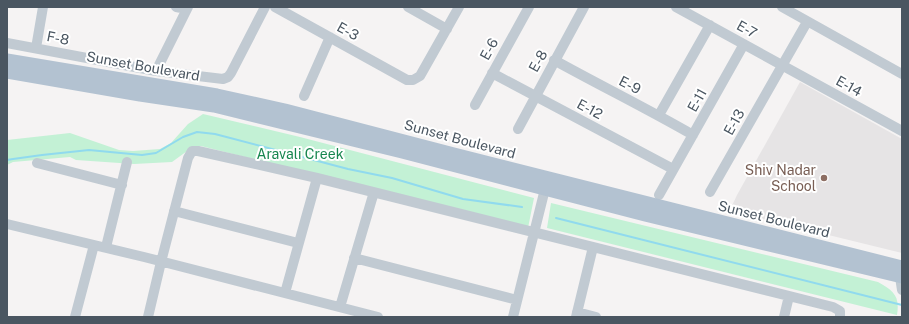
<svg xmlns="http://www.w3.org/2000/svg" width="909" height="324" font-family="'Public Sans',sans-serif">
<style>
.education{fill:#e6e4e5}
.green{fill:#c3f1d5}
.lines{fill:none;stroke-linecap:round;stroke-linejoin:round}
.stream{stroke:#90daee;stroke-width:2}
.minor{stroke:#c1cad2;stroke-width:10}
.major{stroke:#b3c2d1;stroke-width:13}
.education-dot{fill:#8d6e63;stroke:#fff;stroke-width:1.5}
.labels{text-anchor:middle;stroke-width:4;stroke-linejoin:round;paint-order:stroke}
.street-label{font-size:14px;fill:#4a5661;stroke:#fff}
.park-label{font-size:14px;fill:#17864f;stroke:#fff}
.education-label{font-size:14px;fill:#785e54;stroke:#fff;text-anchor:end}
</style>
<rect width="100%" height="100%" fill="#f5f3f3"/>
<path class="education" d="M 800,82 L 902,139 L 902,253 L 751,216 L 730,210 L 737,195 Z"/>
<path class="green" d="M 203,114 L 300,137 L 534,198 L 528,228 L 201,146 L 194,146 L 172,162 L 134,164 L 76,160 L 70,157 L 13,162 L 7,165 L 7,140 L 70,133 L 119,150 L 133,151 L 160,149 L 171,143 L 188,124 Z
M 551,203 L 878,282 C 894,291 900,296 897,315 L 547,228 Z"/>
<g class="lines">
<path class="stream" d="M 7,160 L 13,159 L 42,155 L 89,150 L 142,155 L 156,153 L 183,137 L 197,132 L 215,134 L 348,169 L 392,178 L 463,199 L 522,207
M 556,218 L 902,305"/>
<path class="minor" d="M 176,7 L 187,9
M 275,7 L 407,80 L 413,80 L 420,76 L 459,7
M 408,7 L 447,29
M 676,7 L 902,131
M 782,7 L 902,74
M 7,43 L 156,71 L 223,79 L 228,77 L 231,73 L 265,7
M 36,48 L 43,7
M 554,60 C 601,86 648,109 693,135
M 156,71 L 188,7
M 492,73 L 673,169
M 304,96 L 330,37
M 475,105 L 529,7
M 659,115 L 710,25
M 518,129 L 584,7
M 37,163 L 122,185
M 710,192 L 807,22
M 659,195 L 744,44
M 174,211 L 298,243
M 7,224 L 144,257 L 378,317
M 106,247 L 127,162
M 354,258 L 517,300
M 900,277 L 902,290
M 285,293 L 317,178
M 340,307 L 374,192
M 577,312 L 596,317
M 75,317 L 94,245
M 148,317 L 161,262 L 188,158 L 192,151 L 198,151 L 317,178 L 833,307 L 840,311 L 840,317
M 513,317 L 545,189
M 576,317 L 593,247
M 784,317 L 789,296"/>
<path class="major" d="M 7,60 L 217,95 L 285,110 L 454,154 L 902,267
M 7,72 L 140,95 L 214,106 L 402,152 L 645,215 L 902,277"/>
</g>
<circle class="education-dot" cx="824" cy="178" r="4"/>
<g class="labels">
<g class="street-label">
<text transform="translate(747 29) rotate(29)" y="5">E-7</text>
<text transform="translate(348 31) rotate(29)" y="5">E-3</text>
<text transform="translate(58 38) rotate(11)" y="5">F-8</text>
<text transform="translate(489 49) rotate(-61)" y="5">E-6</text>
<text transform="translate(538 61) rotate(-61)" y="5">E-8</text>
<text transform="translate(143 66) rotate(10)" y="5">Sunset Boulevard</text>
<text transform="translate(630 85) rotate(27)" y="5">E-9</text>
<text transform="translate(849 86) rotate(29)" y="5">E-14</text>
<text transform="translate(697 100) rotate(-61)" y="5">E-11</text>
<text transform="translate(590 109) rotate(28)" y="5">E-12</text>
<text transform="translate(734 122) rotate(-61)" y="5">E-13</text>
<text transform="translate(460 139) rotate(15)" y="5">Sunset Boulevard</text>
<text transform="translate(774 219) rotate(14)" y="5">Sunset Boulevard</text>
</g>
<g class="park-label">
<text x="300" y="159">Aravali Creek</text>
</g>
<g class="education-label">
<text x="816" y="175">Shiv Nadar<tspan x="816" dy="16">School</tspan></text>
</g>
</g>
<rect width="909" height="324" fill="none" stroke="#4a5661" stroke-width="16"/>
</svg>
